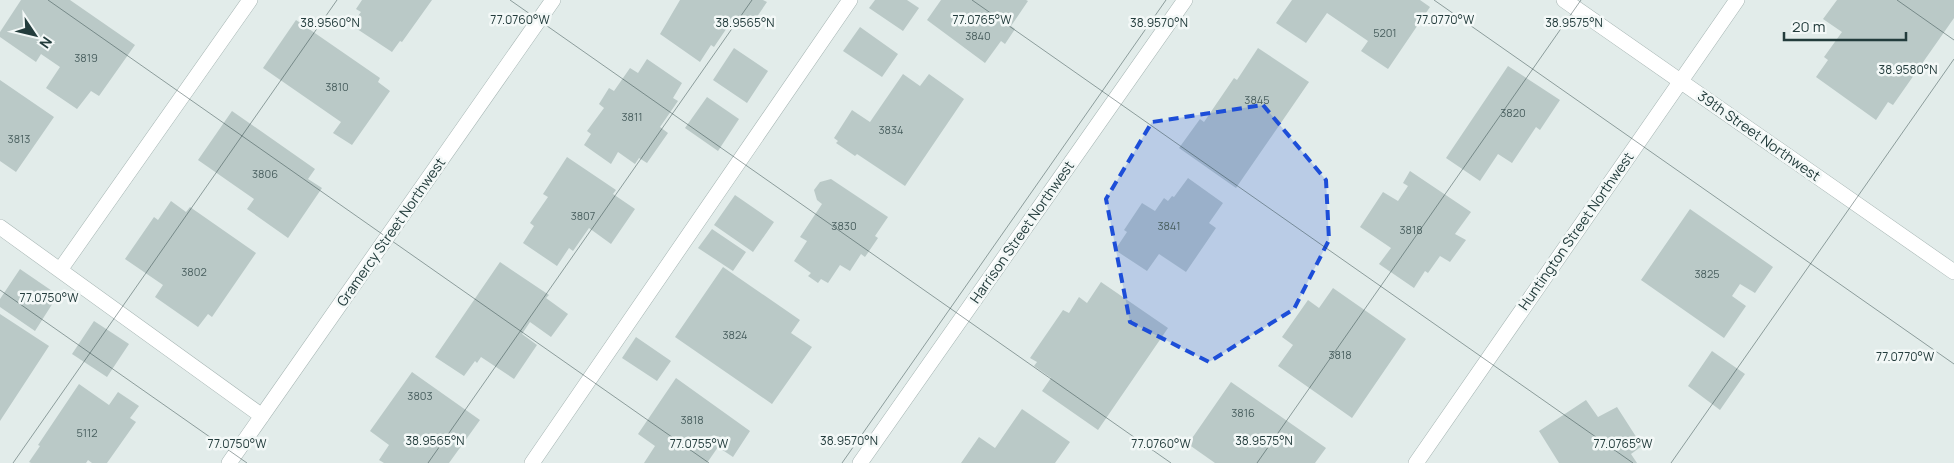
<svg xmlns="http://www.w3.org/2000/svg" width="1954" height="463" font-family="Manrope,sans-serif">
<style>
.building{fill:#bac9c7}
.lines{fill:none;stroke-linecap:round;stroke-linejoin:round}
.minor-casing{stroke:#a5b4b2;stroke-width:16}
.minor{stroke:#fff;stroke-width:15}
.marked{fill:#1d4ed8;fill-opacity:0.2;stroke:#1d4ed8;stroke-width:4;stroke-dasharray:10 6;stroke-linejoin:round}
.ticks{fill:none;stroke:#233c3c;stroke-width:1;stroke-opacity:0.45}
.labels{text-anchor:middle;stroke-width:5;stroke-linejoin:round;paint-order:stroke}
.number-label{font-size:11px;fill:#495f5f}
.street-label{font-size:14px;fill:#233c3c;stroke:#f3f8f7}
.ticks-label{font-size:12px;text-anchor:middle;fill:#233c3c;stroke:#f3f8f7;stroke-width:5;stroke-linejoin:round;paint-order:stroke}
</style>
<rect width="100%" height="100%" fill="#e2ecea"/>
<path class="building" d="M 21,0 L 70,0 L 135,45 L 99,96 L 91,91 L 77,109 L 46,88 L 60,67 L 41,54 L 36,62 L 0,37 L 0,32 Z
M 362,0 L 432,0 L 402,42 L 400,41 L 392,52 L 351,25 L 361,12 L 356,9 Z
M 680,0 L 763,0 L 767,2 L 750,27 L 735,16 L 714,47 L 711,45 L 700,62 L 660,34 Z
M 875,0 L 907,0 L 919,8 L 903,31 L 869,8 Z
M 941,0 L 1026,0 L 1028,1 L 1011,26 L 1015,29 L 1005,44 L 1001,41 L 985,63 L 927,20 Z
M 1292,0 L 1420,0 L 1430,7 L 1388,69 L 1361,51 L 1368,41 L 1327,13 L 1306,43 L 1276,23 Z
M 1837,0 L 1954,0 L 1954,18 L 1893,105 L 1888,102 L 1876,120 L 1816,77 L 1828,60 L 1824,57 L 1842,32 L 1823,19 Z
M 296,20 L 380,78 L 378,82 L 390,91 L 352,145 L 333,133 L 341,122 L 263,68 Z
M 860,27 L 898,54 L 882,77 L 843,51 Z
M 734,48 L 768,71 L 747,103 L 713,80 Z
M 1258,48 L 1309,82 L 1236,188 L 1179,148 L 1200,119 L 1204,122 L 1234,78 L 1237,80 Z
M 647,59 L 682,83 L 673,98 L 678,101 L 660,127 L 668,133 L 647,163 L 639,158 L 635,164 L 618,152 L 611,164 L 584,145 L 591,134 L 587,131 L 604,108 L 599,104 L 609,88 L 614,91 L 630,68 L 638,73 Z
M 1508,66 L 1560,100 L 1540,130 L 1536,127 L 1512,163 L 1498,154 L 1480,181 L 1446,158 Z
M 903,74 L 920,86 L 929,74 L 964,99 L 905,186 L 857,154 L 855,156 L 836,143 L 838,141 L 834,138 L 852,110 L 870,122 Z
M 0,80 L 54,117 L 16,172 L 0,161 Z
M 707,97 L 739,119 L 718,151 L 685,128 Z
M 232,111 L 315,169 L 308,179 L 322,188 L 288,238 L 247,209 L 254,199 L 198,160 Z
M 567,157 L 616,190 L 613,194 L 635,209 L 611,244 L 589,228 L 573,251 L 569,248 L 557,266 L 523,243 L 534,226 L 530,223 L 548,197 L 543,194 Z
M 1410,171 L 1471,212 L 1455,234 L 1466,240 L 1450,262 L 1440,256 L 1428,273 L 1425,271 L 1414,288 L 1379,264 L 1391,248 L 1360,227 L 1383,192 L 1398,201 L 1408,186 L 1403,183 Z
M 1188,178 L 1223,203 L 1209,223 L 1216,228 L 1186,272 L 1159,254 L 1147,271 L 1115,250 L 1127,232 L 1124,230 L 1142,203 L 1155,211 L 1164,198 L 1168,201 L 1172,196 L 1174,197 Z
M 831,179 L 888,217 L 875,236 L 878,238 L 865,257 L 861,254 L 850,271 L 840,265 L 828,283 L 821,279 L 818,283 L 808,276 L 811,273 L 794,261 L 807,241 L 800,237 L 822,204 L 817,200 L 814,190 L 820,182 Z
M 735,195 L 774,222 L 753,252 L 714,225 Z
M 171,201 L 186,212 L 190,207 L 256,253 L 212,317 L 208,314 L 198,327 L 155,297 L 163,285 L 125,259 L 154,217 L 158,220 Z
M 1690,209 L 1773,267 L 1755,293 L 1740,284 L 1732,296 L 1746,306 L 1724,338 L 1641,280 Z
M 712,229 L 746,252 L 733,271 L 698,248 Z
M 500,262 L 549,295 L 546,298 L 568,314 L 551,337 L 530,322 L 522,334 L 537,345 L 514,379 L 481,357 L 477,363 L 475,361 L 464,376 L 435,357 Z
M 723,267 L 800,320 L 791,333 L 812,347 L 772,404 L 675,337 Z
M 20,269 L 58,295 L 35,331 L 0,307 L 0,299 Z
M 1101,282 L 1168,328 L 1098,430 L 1042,391 L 1051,378 L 1034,366 L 1037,362 L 1030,358 L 1063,310 L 1069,313 L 1079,297 L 1087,303 Z
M 1333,288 L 1406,339 L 1352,418 L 1278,366 L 1293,345 L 1282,337 L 1308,300 L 1319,308 Z
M 0,314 L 49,346 L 0,421 Z
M 94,321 L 129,344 L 107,377 L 72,354 Z
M 636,337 L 671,361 L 657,381 L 622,358 Z
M 1712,351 L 1745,374 L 1720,410 L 1688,386 Z
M 412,372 L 480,420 L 449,463 L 384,463 L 379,460 L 389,445 L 370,431 Z
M 676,378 L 750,431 L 733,457 L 718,447 L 707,463 L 644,463 L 655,446 L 638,434 Z
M 1231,382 L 1326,448 L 1315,463 L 1215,463 L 1188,444 Z
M 79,384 L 109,405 L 118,392 L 139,406 L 130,418 L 136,422 L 107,463 L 92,463 L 88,460 L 86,463 L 31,463 L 29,462 L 40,446 L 38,445 Z
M 1586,400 L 1598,417 L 1617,407 L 1642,446 L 1631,454 L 1637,463 L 1559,463 L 1539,431 Z
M 1022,409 L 1070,442 L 1055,463 L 961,463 L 979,437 L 995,448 Z"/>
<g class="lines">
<defs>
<path id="minor" d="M 1564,0 L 1954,272
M 0,227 L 262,416
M 60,270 L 250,0
M 229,463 L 553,0
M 532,463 L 850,0
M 860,463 L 1185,0
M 1416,463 L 1737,0"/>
</defs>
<use href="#minor" class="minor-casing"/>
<use href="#minor" class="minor"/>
</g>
<path class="marked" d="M 1263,105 L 1326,180 L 1329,240 L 1294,309 L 1209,362 L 1130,322 L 1106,199 L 1152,122 Z"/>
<path class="ticks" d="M 48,0 L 709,463M 510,0 L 1171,463M 972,0 L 1633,463M 1434,0 L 1954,364M 1897,0 L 1954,40M 0,290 L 247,463M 13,463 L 337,0M 428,463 L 752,0M 842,463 L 1166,0M 1257,463 L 1581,0M 1671,463 L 1954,59"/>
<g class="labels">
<g class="number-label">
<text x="1385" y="37">5201</text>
<text x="978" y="40">3840</text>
<text x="86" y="62">3819</text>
<text x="337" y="91">3810</text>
<text x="1257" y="104">3845</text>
<text x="1513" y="117">3820</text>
<text x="632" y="121">3811</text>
<text x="891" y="134">3834</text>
<text x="19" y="143">3813</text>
<text x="265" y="178">3806</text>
<text x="583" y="220">3807</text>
<text x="844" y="230">3830</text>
<text x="1169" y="230">3841</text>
<text x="1411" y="234">3818</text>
<text x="194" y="276">3802</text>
<text x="1707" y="278">3825</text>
<text x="735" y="339">3824</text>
<text x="1340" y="359">3818</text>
<text x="420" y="400">3803</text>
<text x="1243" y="417">3816</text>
<text x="692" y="424">3818</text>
<text x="87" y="437">5112</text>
</g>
<g class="street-label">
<text transform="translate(1759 136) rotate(35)" y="5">39th Street Northwest</text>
<text transform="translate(1576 231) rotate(-55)" y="5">Huntington Street Northwest</text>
<text transform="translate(391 232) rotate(-55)" y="5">Gramercy Street Northwest</text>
<text transform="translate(1022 232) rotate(-55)" y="5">Harrison Street Northwest</text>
</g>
</g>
<g class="ticks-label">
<text x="520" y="24">77.0760°W</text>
<text x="982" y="24">77.0765°W</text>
<text x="1445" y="24">77.0770°W</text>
<text x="330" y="27">38.9560°N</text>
<text x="745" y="27">38.9565°N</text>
<text x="1159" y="27">38.9570°N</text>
<text x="1574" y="27">38.9575°N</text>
<text x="1908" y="74">38.9580°N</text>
<text x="49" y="302">77.0750°W</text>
<text x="1905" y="361">77.0770°W</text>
<text x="435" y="445">38.9565°N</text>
<text x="849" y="445">38.9570°N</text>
<text x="1264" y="445">38.9575°N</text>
<text x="237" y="448">77.0750°W</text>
<text x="699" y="448">77.0755°W</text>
<text x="1161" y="448">77.0760°W</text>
<text x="1623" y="448">77.0765°W</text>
</g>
<g transform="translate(35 35) rotate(125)" stroke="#f3f8f7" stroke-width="4" paint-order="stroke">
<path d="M0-4L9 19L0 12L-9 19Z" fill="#233c3c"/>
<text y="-8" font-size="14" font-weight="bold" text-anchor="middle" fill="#233c3c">N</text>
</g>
<path d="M1784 32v8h122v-8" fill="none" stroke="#233c3c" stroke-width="2.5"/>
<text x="1792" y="32" font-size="15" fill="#233c3c" stroke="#f3f8f7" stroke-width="4" paint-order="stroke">20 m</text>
</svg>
